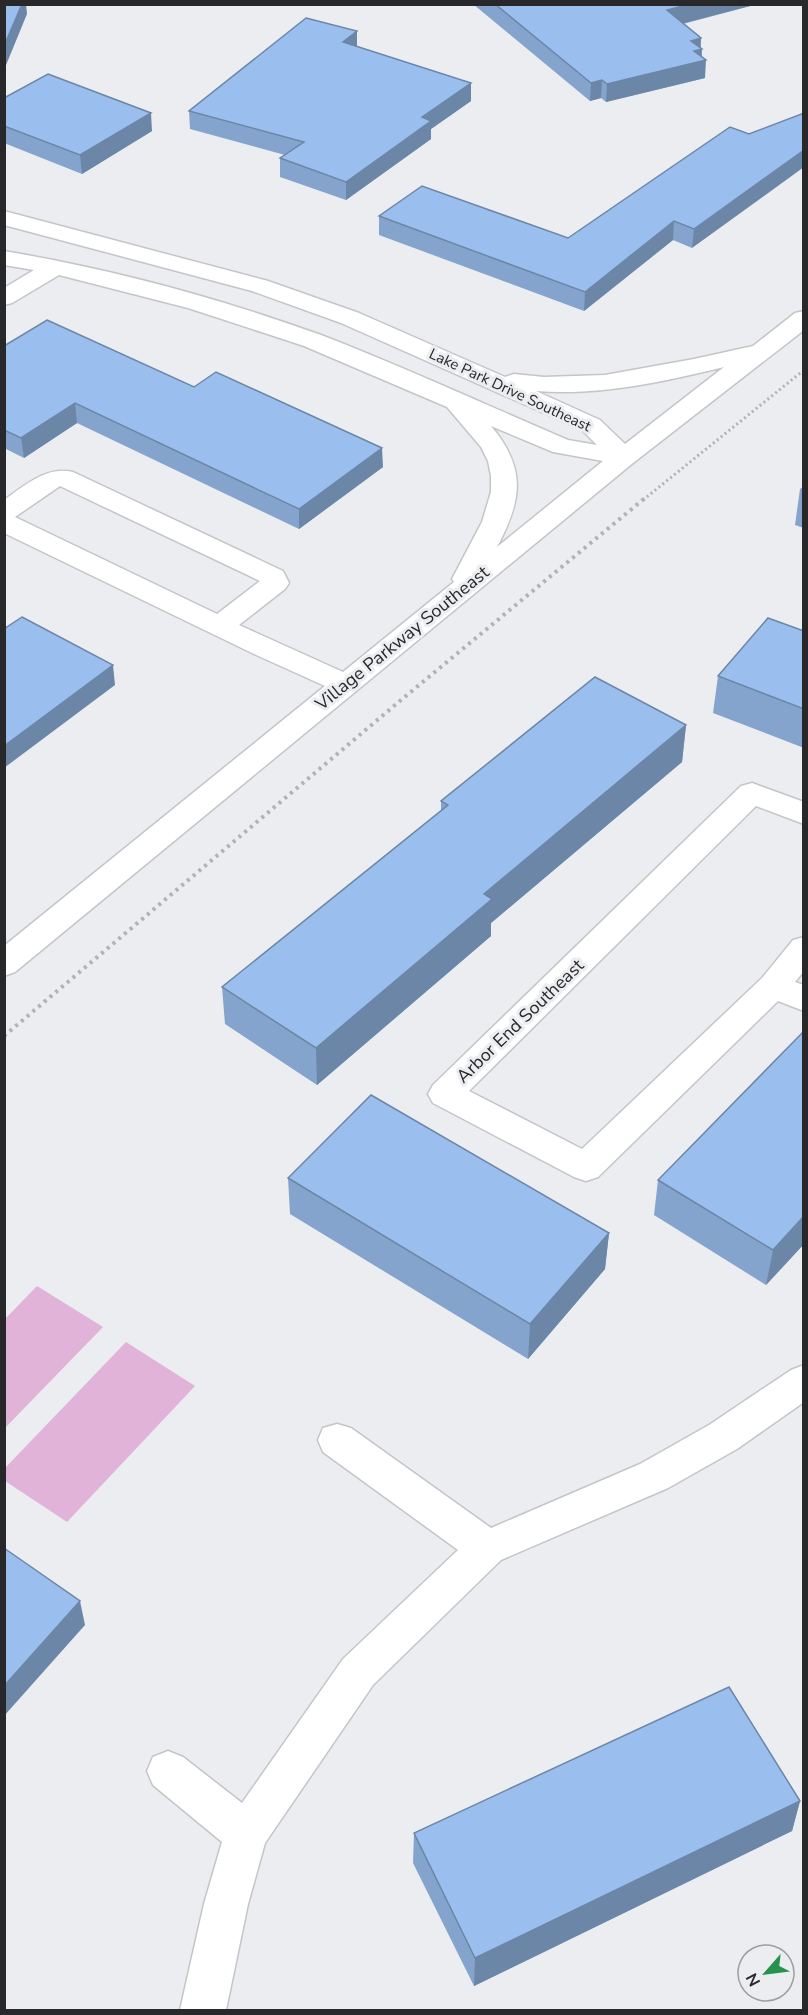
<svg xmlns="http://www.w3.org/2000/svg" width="808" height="2015" font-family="'Nunito Sans',sans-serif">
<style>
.green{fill:#e2b3d9}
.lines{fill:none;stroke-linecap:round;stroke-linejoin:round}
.minor-casing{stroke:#c4c5c9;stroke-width:3}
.path-far1{stroke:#b1b2b5;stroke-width:3;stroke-dasharray:2 3;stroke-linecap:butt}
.path{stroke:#b1b2b5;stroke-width:4;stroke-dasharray:3 4.5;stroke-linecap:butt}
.minor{fill:#fff;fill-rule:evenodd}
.wall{fill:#84a4ce}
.shaded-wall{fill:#6c86a7}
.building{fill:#9abfef;stroke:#6c86a7;stroke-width:1.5}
.labels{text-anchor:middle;stroke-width:6;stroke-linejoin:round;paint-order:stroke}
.far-street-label{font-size:15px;fill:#28282a;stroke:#ecedf1}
.street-label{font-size:18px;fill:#28282a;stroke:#ecedf1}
</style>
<rect width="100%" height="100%" fill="#ecedf1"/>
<path class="green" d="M 37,1286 L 103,1327 L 5,1428 L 5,1319 Z
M 126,1342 L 195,1386 L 67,1522 L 5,1481 L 5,1468 Z"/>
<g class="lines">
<defs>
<path id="minor" d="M 4,211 L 268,281 L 359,313 L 505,377 L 514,374 L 544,377 L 605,375 L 694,359 L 753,346 L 795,313 L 804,311 L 804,330 L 633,463 L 15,972 L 4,976 L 4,946 L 325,686 L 252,653 L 4,533 L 4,500 C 26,485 46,466 73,472 L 283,571 L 289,583 L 285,589 L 239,625 L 343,672 L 454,582 L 452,579 L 482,522 L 491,492 L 491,476 L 488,461 L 481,447 L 447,407 L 304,346 L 188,308 L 59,275 L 12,303 L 4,305 L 4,288 L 34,270 L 4,265 L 4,251 C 111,269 219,298 321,335 C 404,367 486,405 568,440 L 597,445 L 582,430 L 341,323 L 252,291 L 4,225 ZM 724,367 L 625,444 L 600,420 L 536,391 C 599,396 663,382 724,367 ZM 491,426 L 553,452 L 603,461 L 497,547 C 522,500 527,469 491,426 ZM 60,486 L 260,581 L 217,614 L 15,517 Z
M 752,783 L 804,802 L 804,824 L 756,806 L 469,1091 L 582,1149 L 762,978 L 793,940 L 804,937 L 804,971 L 795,982 L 804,985 L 804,1011 L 778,1001 L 598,1177 L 586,1181 L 574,1177 L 433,1103 L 428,1094 L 433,1085 L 741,786 Z
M 804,1365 L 804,1402 L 737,1449 L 668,1488 L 501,1560 L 373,1685 L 265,1843 L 248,1904 L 226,2010 L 180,2010 L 204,1904 L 222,1842 L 153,1785 L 147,1771 L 153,1757 L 168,1751 L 183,1757 L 242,1803 L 343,1659 L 458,1550 L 323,1452 L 318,1440 L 323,1428 L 337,1424 L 351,1428 L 491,1528 L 640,1464 L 709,1425 L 791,1370 Z"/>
</defs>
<use href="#minor" class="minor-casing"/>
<path class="path-far1" d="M 643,500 L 804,370"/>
<path class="path" d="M 4,1036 L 401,700 L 645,498"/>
<use href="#minor" class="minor"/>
</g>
<path class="wall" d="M 473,4 L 754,4 L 754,5 L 683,24 L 701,38 L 701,48 L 705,78 L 606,102 L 601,98 L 590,101 Z
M 357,31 L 357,46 L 471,83 L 471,101 L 431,129 L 431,139 L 346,200 L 280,177 L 280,158 L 285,155 L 190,129 L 189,111 Z
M 4,98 L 152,131 L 82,174 L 4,143 Z
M 730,127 L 692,248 L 673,240 L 584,311 L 379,235 L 379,216 L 568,238 Z
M 4,346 L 194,387 L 383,467 L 299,529 L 77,423 L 24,458 L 4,448 Z
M 804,486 L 804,528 L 795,525 L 800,489 Z
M 804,631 L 804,748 L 713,713 L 718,676 Z
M 686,725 L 682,762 L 491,923 L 491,936 L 317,1085 L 225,1024 L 222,987 L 441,811 L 441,801 Z
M 804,1031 L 804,1244 L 766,1285 L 654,1215 L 658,1180 Z
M 288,1178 L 609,1233 L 605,1269 L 528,1359 L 290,1214 Z
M 800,1801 L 792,1831 L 474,1986 L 413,1863 L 414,1833 Z"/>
<path class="shaded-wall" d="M 22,4 L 26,4 L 27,14 L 4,70 L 4,46 Z
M 690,4 L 754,4 L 754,5 L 665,28 L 667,10 Z
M 357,31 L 357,49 L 343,42 Z
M 701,38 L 700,49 L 702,49 L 701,61 L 706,60 L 705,78 L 606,102 L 607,84 L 691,41 Z
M 602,80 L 601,98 L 590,101 L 591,83 Z
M 471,83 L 471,101 L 431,129 L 431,139 L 346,200 L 346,182 L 422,117 Z
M 151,113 L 152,131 L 82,174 L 80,155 Z
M 804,150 L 804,167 L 692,248 L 694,229 Z
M 674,221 L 673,240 L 584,311 L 585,292 Z
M 75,403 L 77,423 L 24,458 L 21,438 Z
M 382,448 L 383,467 L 299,529 L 299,509 Z
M 113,665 L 115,685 L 4,768 L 4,746 Z
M 686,725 L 682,762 L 491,923 L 491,936 L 317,1085 L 316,1048 L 484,894 Z
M 804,1216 L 804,1244 L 766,1285 L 773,1250 Z
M 609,1233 L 605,1269 L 528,1359 L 530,1324 Z
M 80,1601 L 85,1625 L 4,1716 L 4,1686 Z
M 800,1801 L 792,1831 L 474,1986 L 475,1958 Z"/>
<path class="building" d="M 4,4 L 22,4 L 4,46 Z
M 495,4 L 690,4 L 667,10 L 701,38 L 691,41 L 702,49 L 694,51 L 706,60 L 607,84 L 602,80 L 591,83 Z
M 306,18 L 357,31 L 343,42 L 471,83 L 422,117 L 431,121 L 346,182 L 280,158 L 304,142 L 189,111 Z
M 48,74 L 151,113 L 80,155 L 4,126 L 4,98 Z
M 804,113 L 804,150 L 694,229 L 674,221 L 585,292 L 379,216 L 422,186 L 568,238 L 730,127 L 749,134 Z
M 47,320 L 194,387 L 216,372 L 382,448 L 299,509 L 75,403 L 21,438 L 4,430 L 4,346 Z
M 22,617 L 113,665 L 4,746 L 4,629 Z
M 768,618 L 804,631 L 804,709 L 718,676 Z
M 595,677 L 686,725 L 484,894 L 492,899 L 316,1048 L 222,987 L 448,805 L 441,801 Z
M 804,1031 L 804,1216 L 773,1250 L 658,1180 Z
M 371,1095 L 609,1233 L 530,1324 L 288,1178 Z
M 4,1548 L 80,1601 L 4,1686 Z
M 729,1687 L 800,1801 L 475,1958 L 414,1833 Z"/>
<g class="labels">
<g class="far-street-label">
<text transform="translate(510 390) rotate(25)" y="5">Lake Park Drive Southeast</text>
</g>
<g class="street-label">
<text transform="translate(402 638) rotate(-39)" y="6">Village Parkway Southeast</text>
<text transform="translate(520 1021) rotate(-44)" y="6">Arbor End Southeast</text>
</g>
</g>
<rect width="808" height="2015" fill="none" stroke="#28282a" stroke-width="12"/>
<g transform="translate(766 1973) rotate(242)"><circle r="28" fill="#ecedf1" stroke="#9e9ea1" stroke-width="1.5"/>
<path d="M0-4.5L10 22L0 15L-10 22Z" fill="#26924b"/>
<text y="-9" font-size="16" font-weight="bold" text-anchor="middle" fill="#28282a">N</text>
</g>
</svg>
